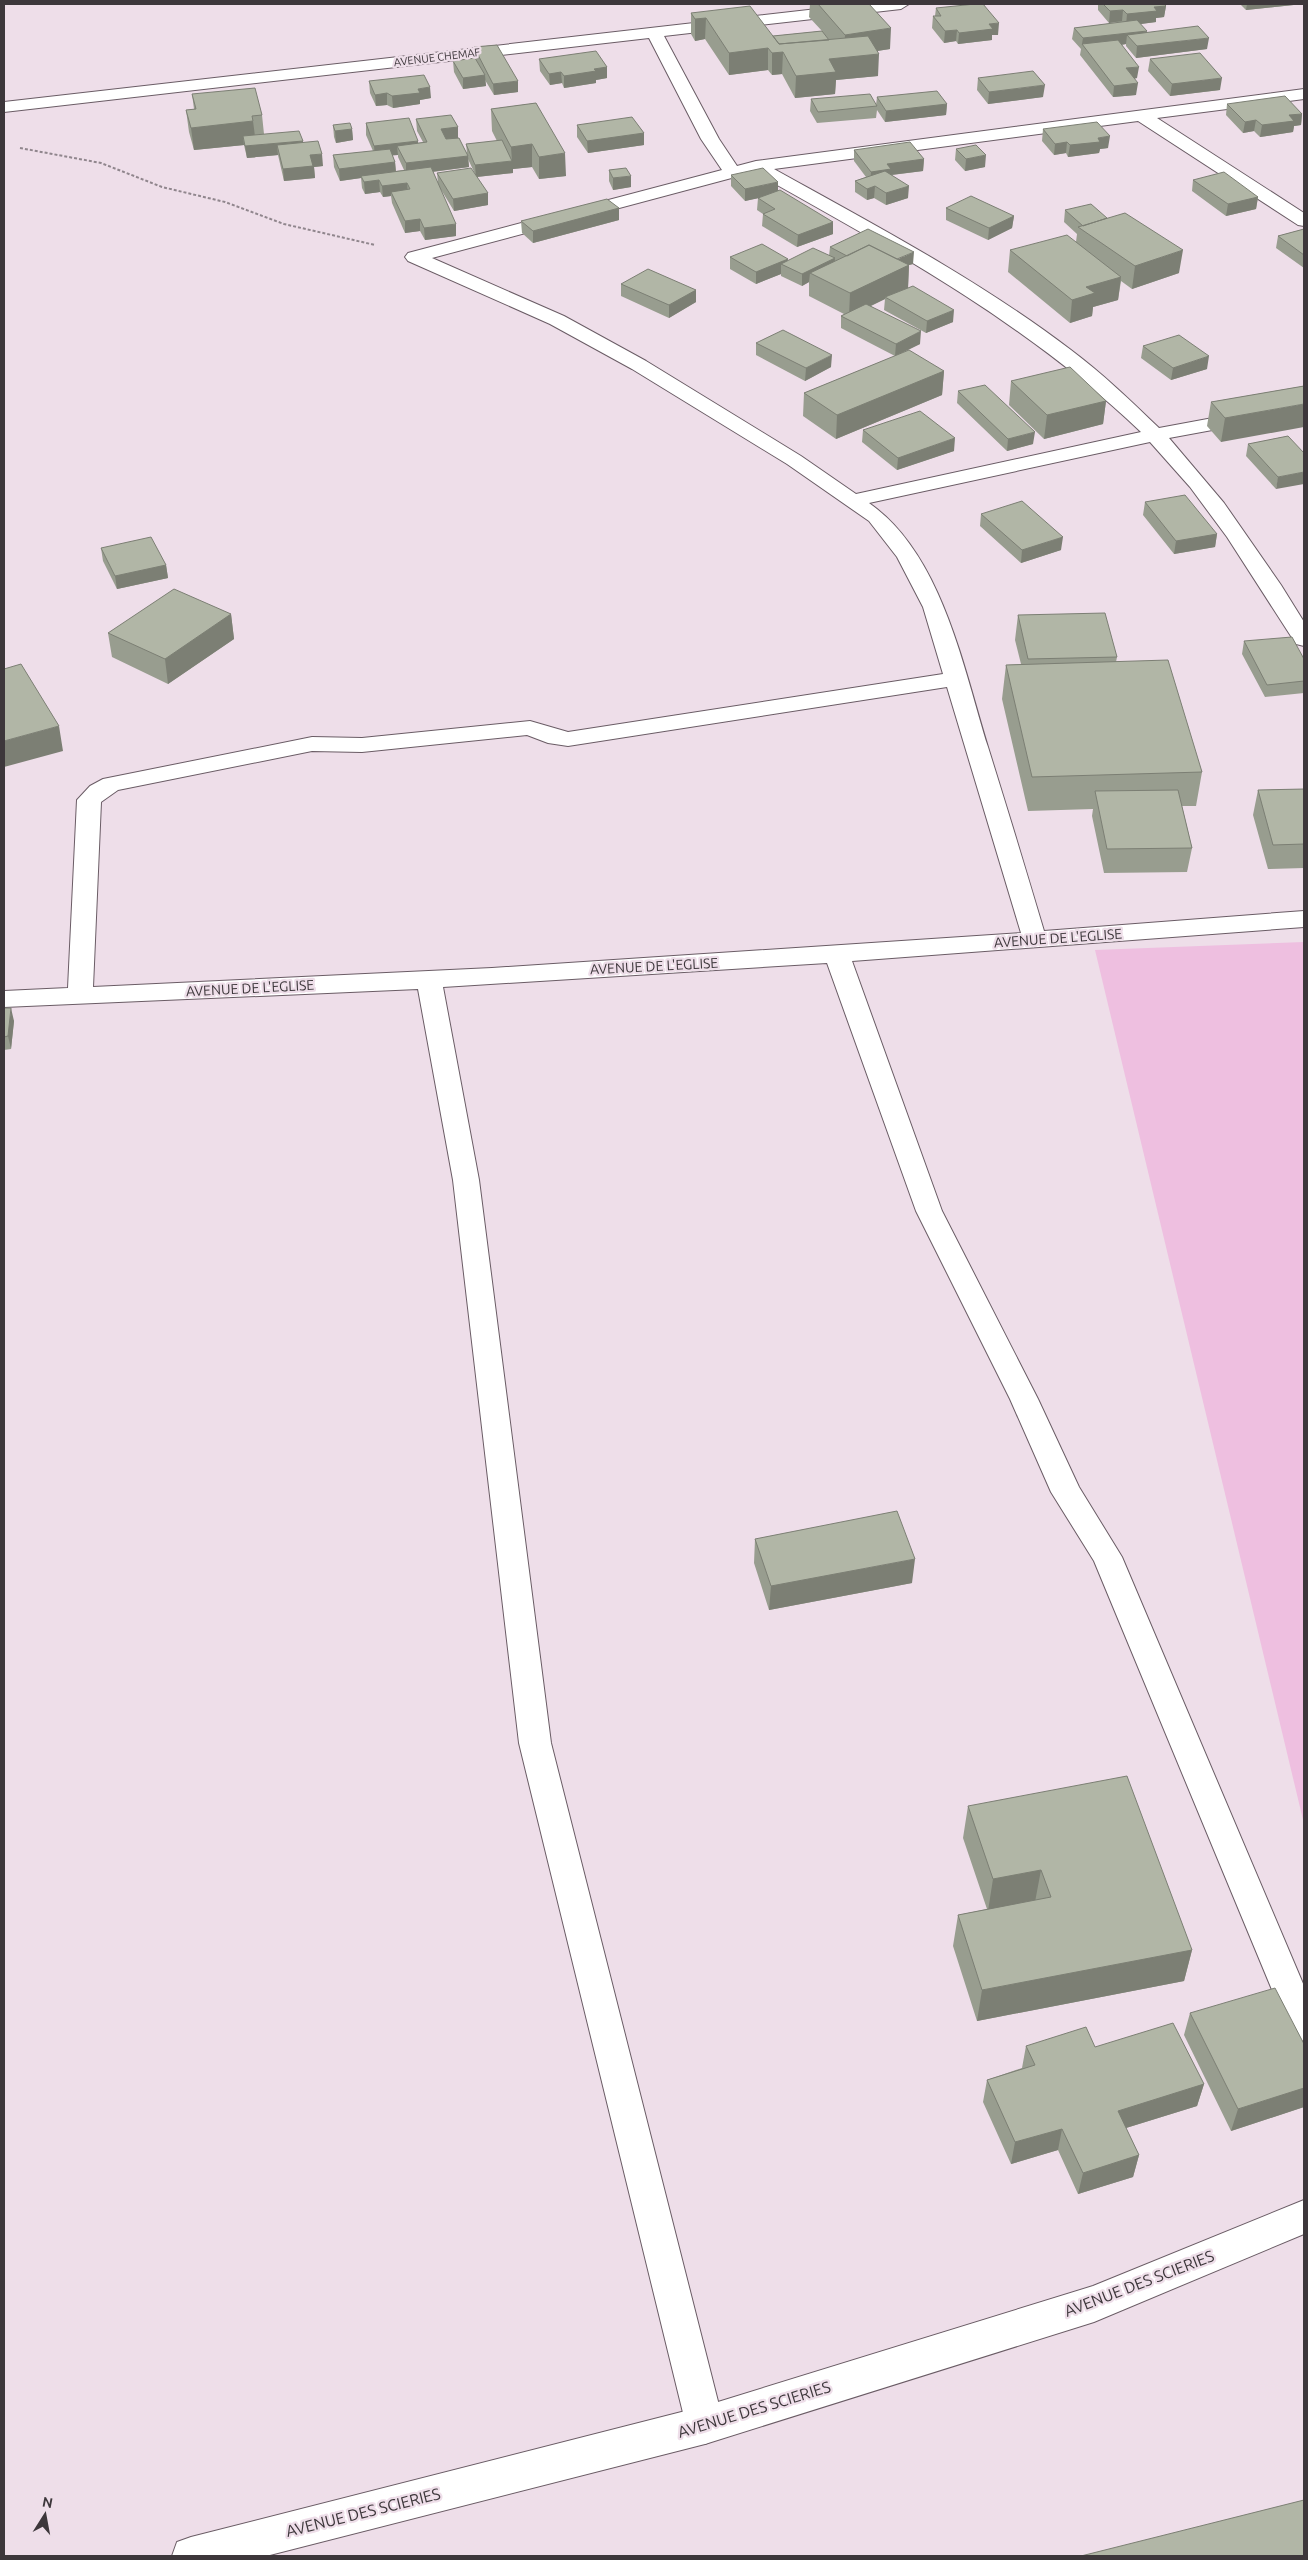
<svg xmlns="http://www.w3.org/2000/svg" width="1308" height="2560" font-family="Ubuntu,sans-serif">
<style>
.green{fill:#eebfe0}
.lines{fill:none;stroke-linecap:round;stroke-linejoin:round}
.minor-casing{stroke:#6a5c65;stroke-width:2}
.tertiary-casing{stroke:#6a5c65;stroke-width:2}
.path{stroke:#90868d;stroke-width:2;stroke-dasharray:3 2;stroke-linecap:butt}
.minor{fill:#fff;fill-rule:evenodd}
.tertiary{fill:#fff;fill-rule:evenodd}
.wall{fill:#989d8f;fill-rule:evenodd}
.shaded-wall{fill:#7c7f74}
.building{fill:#b1b6a6;stroke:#7c7f74}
.labels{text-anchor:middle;stroke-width:4.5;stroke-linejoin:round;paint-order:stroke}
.far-street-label{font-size:11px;fill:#3d373b;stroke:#eedee9}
.street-label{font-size:14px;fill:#3d373b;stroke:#eedee9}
.near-street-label{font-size:16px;fill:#3d373b;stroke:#eedee9}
</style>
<rect width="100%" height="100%" fill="#eedee9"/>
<path class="green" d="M 1304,942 L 1304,1824 L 1095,950 Z"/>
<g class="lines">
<defs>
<path id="minor" d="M 861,4 L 909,4 L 901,9 L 664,36 L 719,139 L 737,166 L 756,161 L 1304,89 L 1304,99 L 1157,118 L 1304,213 L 1304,226 L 1298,225 L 1138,121 L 774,169 C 875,225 979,280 1071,350 C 1103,374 1131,401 1159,428 L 1304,401 L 1304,413 L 1169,438 L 1224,503 L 1281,585 L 1304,622 L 1304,646 L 1296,644 L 1227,537 L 1190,487 L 1150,442 L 869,503 C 942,554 963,667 988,747 C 1007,808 1026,870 1044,931 L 1304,911 L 1304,927 L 852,961 L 942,1211 L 1038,1399 L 1079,1487 L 1122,1557 L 1304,1986 L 1304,2041 L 1292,2037 L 1287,2026 L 1094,1561 L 1051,1492 L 1010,1399 L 916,1211 L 827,963 L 443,987 L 479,1180 L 551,1743 L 724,2425 L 718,2438 L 705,2444 L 692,2438 L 686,2425 L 519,1743 L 453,1180 L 418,989 L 4,1007 L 4,991 L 68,988 L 77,800 L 90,786 L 103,779 L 312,737 L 362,738 L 530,721 L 568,732 L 943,674 L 923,607 L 897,557 L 869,521 L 787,464 L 632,369 L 550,324 L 408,261 L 405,257 L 408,253 L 722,170 L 701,139 L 649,38 L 4,112 L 4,102 ZM 754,172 C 891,249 1026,322 1141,432 L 856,494 L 801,456 L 646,361 L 564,316 L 432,258 ZM 947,687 L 1021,933 L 492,968 L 93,987 L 101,802 L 118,790 L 312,751 L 362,752 L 527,735 L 548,743 L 568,746 Z"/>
<path id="tertiary" d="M 1304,2200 L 1304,2234 L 1094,2322 L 705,2444 L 266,2556 L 172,2556 L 177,2542 L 191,2537 L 705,2406 L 1093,2286 Z"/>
</defs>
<use href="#minor" class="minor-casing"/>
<use href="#tertiary" class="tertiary-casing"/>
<path class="path" d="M 20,148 L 101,163 L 162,187 L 225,202 L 284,224 L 375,245"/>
<use href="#minor" class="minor"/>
<use href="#tertiary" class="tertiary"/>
</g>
<path class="wall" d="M 810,4 L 869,4 L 890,49 L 877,51 L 878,76 L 836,80 L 835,94 L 795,98 L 782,74 L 772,75 L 768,70 L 729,75 L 705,39 L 695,41 L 691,34 L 691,13 L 773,36 L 822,31 L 809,17 Z
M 1098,4 L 1164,4 L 1166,6 L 1164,17 L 1156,18 L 1156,22 L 1140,24 L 1146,33 L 1207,49 L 1136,58 L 1126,46 L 1126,44 L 1122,45 L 1137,78 L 1134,79 L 1136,95 L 1113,97 L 1080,55 L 1081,49 L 1072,39 L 1074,28 L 1122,22 L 1109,23 L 1098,10 Z
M 1240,4 L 1303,4 L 1246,10 Z
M 936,8 L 998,35 L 992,35 L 992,40 L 958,44 L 956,41 L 944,43 L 932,28 L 933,16 L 935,16 Z
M 474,47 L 518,92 L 494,95 L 485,80 L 486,86 L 463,89 L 454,72 L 453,61 L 474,58 Z
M 539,59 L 607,67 L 607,78 L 596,80 L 596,83 L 564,88 L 562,83 L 550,85 L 540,71 Z
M 1150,59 L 1220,90 L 1170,96 L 1148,71 Z
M 978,78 L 1043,97 L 988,104 L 977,90 Z
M 369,81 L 431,98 L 420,100 L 420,104 L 393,108 L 387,105 L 376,106 L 370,93 Z
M 192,94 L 262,115 L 264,134 L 303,141 L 303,142 L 323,166 L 314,167 L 315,178 L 284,181 L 278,155 L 247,158 L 244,145 L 194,150 L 189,132 L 186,110 L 194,109 Z
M 877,97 L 947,104 L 946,115 L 885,122 L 877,110 L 876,118 L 817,123 L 810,111 L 811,99 L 876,105 Z
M 536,103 L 566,176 L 539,179 L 532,167 L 513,169 L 513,173 L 477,177 L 488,205 L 454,211 L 440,188 L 456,236 L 425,240 L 420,231 L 405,233 L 392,203 L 391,196 L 383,197 L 380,192 L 365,194 L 362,188 L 361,178 L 340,181 L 334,167 L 333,155 L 373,151 L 366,135 L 366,123 L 418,143 L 423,142 L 417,131 L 416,119 L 458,127 L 458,138 L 467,153 L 466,144 L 497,141 L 492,131 L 491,109 ZM 392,155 L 398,155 L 398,157 L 404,170 L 396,171 L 395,162 ZM 468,159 L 475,174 L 437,173 L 438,183 L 433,172 L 469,167 Z
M 1227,104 L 1302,114 L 1301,125 L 1294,126 L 1293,132 L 1260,137 L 1254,131 L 1243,133 L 1226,115 Z
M 333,125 L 352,129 L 353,140 L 336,143 L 334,137 Z
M 577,125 L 644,133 L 644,145 L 588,153 L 577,137 Z
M 1043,129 L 1108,148 L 1100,149 L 1099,153 L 1068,157 L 1066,153 L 1054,155 L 1042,141 Z
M 956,149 L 985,167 L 965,171 L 955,160 Z
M 854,150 L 924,159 L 923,171 L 892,175 L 908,198 L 886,205 L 874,198 L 867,200 L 855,192 L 855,181 L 866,177 L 854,161 Z
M 609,170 L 631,187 L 613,190 L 609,181 Z
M 731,175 L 778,191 L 833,222 L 833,234 L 797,247 L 762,226 L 763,214 L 757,210 L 758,198 L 745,201 L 731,186 Z
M 1193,180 L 1258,197 L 1256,209 L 1226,216 L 1192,191 Z
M 619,208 L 619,220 L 533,243 L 522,233 L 521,221 Z
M 946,208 L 1014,216 L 1012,228 L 988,240 L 946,220 Z
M 1065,210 L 1107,218 L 1179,273 L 1132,289 L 1121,281 L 1118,300 L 1093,307 L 1092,316 L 1070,323 L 1008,272 L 1010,250 L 1076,242 L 1077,234 L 1064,222 Z
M 1304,229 L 1304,268 L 1276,248 L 1278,236 Z
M 830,247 L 913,264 L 909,265 L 908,288 L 953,322 L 926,333 L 884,310 L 885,299 L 871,306 L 920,344 L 896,356 L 944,371 L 942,395 L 836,439 L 803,416 L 804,393 L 895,356 L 841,328 L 841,316 L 844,314 L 809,296 L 809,282 L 802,286 L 781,276 L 781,274 L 756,284 L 730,269 L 730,257 L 788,261 L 829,256 Z
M 621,284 L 696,290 L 696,302 L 669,318 L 621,296 Z
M 756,343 L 831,367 L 805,381 L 756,355 Z
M 1143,346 L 1207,369 L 1171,380 L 1141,358 Z
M 1011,381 L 1106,401 L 1103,424 L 1044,439 L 1009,405 Z
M 1304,386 L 1221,442 L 1207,426 L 1211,402 Z
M 958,391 L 1033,444 L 1007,451 L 957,403 Z
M 863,430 L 954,451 L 897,470 L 862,442 Z
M 1288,436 L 1276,489 L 1246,456 L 1248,444 Z
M 1145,502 L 1217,534 L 1215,547 L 1174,554 L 1143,515 Z
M 981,514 L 1061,550 L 1021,563 L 980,526 Z
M 101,548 L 166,565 L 168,578 L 117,589 L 103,561 Z
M 231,614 L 234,639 L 168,684 L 112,657 L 108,633 Z
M 1018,615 L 1117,657 L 1116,662 L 1202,772 L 1196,806 L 1182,806 L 1192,848 L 1187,872 L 1104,873 L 1092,816 L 1093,809 L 1028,811 L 1002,699 L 1006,665 L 1021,664 L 1015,640 Z
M 1244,641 L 1304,659 L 1304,693 L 1265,697 L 1242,654 Z
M 1304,789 L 1304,868 L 1268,869 L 1253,815 L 1258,790 Z
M 4,1008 L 14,1021 L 11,1049 L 4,1050 Z
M 755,1539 L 912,1583 L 769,1610 L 754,1563 Z
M 968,1806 L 1192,1950 L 1184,1981 L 977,2021 L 953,1946 L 958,1915 L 987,1909 L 963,1838 Z
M 1190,2013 L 1304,2044 L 1304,2107 L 1231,2131 L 1184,2035 Z
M 1026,2046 L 1095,2047 L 1204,2084 L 1197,2106 L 1126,2128 L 1139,2155 L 1133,2177 L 1078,2194 L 1058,2150 L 1011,2164 L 983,2102 L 987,2080 L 1022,2068 Z"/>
<path class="shaded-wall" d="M 1247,4 L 1303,4 L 1246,10 Z
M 1166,6 L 1164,17 L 1156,18 L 1156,22 L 1126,26 L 1127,14 L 1154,7 Z
M 1123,10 L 1122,21 L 1109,23 L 1110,11 Z
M 706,18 L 705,39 L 695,41 L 695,19 Z
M 999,23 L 998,35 L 992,35 L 992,40 L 958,44 L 959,33 L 989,24 Z
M 891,28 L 890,49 L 844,56 L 845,35 Z
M 957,30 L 956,41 L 944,43 L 945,31 Z
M 1147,31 L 1145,42 L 1127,35 L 1126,44 L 1086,49 L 1082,44 L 1083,38 Z
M 1209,38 L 1207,49 L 1136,58 L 1137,46 Z
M 768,48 L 768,70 L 729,75 L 729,53 Z
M 783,52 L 782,74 L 772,75 L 772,53 Z
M 879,54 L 878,76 L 836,80 L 835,94 L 795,98 L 796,76 L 829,59 Z
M 607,67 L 607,78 L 596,80 L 596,83 L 564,88 L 564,76 L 594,69 Z
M 1139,67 L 1137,78 L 1125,80 L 1126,68 Z
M 561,72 L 562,83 L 550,85 L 549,74 Z
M 485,75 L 486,86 L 463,89 L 463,78 Z
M 1222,78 L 1220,90 L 1170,96 L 1172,84 Z
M 518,81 L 518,92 L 494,95 L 493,84 Z
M 1138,83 L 1136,95 L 1113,97 L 1114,86 Z
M 1045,85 L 1043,97 L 988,104 L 989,92 Z
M 430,87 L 431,98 L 420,100 L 420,104 L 393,108 L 392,96 L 418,89 Z
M 387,93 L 387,105 L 376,106 L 375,95 Z
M 947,104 L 946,115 L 885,122 L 886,111 Z
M 1302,114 L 1301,125 L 1294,126 L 1293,132 L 1260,137 L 1262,125 L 1289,115 Z
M 1256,120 L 1254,131 L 1243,133 L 1245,122 Z
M 253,121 L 256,144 L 243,136 L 244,145 L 194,150 L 191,128 Z
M 458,127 L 458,139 L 442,141 L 441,129 Z
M 352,129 L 353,140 L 336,143 L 335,131 Z
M 644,133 L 644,145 L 588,153 L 587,141 Z
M 1110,136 L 1108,148 L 1100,149 L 1099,153 L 1068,157 L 1070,145 L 1098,138 Z
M 303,141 L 304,153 L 277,145 L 278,155 L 247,158 L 245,146 Z
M 418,141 L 419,152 L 397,146 L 398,155 L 375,157 L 374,146 Z
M 1067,142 L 1066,153 L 1054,155 L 1055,144 Z
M 532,144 L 532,167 L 513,169 L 513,173 L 476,177 L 475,165 L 512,161 L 511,147 Z
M 565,153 L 566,176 L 539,179 L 539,157 Z
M 322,154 L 323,166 L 314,167 L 315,178 L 284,181 L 283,169 L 310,155 Z
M 986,155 L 985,167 L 965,171 L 966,159 Z
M 468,156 L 469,167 L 406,175 L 406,163 Z
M 924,159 L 923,171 L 890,175 L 870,184 L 871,172 L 887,164 Z
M 395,162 L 396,174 L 361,176 L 361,178 L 340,181 L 339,169 Z
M 631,176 L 631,187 L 613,190 L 613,178 Z
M 379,180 L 380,192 L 365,194 L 364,182 Z
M 778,182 L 778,194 L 745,201 L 745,189 Z
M 407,183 L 408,194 L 391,192 L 391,196 L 383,197 L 382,186 Z
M 875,186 L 874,198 L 867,200 L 867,189 Z
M 909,186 L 908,198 L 886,205 L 886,193 Z
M 488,193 L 488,205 L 454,211 L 453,199 Z
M 1258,197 L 1256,209 L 1226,216 L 1228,204 Z
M 619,208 L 619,220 L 533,243 L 533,231 Z
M 1014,216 L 1012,228 L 988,240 L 989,228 Z
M 420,219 L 420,231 L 405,233 L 405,221 Z
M 833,222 L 833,234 L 797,247 L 798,235 Z
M 456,224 L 456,236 L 425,240 L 424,228 Z
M 1183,250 L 1179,273 L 1132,289 L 1135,266 Z
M 914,252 L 913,264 L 909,265 L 908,288 L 885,297 L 885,299 L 849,316 L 850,293 L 896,260 Z
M 835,258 L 834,270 L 810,273 L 809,282 L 802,286 L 802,274 Z
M 788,259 L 787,267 L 781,264 L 781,274 L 756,284 L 756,272 Z
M 1121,277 L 1118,300 L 1093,307 L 1092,316 L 1070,323 L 1072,300 L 1086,287 Z
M 696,290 L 696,302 L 669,318 L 669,305 Z
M 954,310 L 953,322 L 926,333 L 927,321 Z
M 921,331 L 920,344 L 895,356 L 896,344 Z
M 832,355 L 831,367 L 805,381 L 806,368 Z
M 1209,356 L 1207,369 L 1171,380 L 1173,368 Z
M 944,371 L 942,395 L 836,439 L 837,415 Z
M 1106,401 L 1103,424 L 1044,439 L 1047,415 Z
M 1304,404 L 1304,427 L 1221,442 L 1225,418 Z
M 1035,432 L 1033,444 L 1007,451 L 1008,439 Z
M 955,438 L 954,451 L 897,470 L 898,458 Z
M 1304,472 L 1304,484 L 1276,489 L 1278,477 Z
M 1217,534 L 1215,547 L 1174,554 L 1176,541 Z
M 1063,537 L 1061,550 L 1021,563 L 1022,550 Z
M 166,565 L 168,578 L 117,589 L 115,576 Z
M 231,614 L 234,639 L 168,684 L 165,659 Z
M 59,726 L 63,751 L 4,767 L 4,741 Z
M 11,1008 L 14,1021 L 11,1049 L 8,1036 Z
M 915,1559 L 912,1583 L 769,1610 L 771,1586 Z
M 1041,1870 L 1035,1902 L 988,1911 L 993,1879 Z
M 1192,1950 L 1184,1981 L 977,2021 L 982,1990 Z
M 1204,2084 L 1197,2106 L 1113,2132 L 1118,2111 Z
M 1304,2088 L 1304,2107 L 1231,2131 L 1238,2109 Z
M 1062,2129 L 1058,2150 L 1011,2164 L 1015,2142 Z
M 1139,2155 L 1133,2177 L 1078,2194 L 1083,2173 Z"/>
<path class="building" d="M 818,4 L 869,4 L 891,28 L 845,35 Z
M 975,4 L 983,4 L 999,23 L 989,24 L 993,29 L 959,33 L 957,30 L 945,31 L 933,16 L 941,16 L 936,8 Z
M 1103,4 L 1164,4 L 1166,6 L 1154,7 L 1157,11 L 1127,14 L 1123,10 L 1110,11 Z
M 750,6 L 779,44 L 868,36 L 879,54 L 829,59 L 836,72 L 796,76 L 783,52 L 772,53 L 768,48 L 729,53 L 706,18 L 695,19 L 691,13 Z
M 1137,20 L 1147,31 L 1083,38 L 1074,28 Z
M 1198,26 L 1209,38 L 1137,46 L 1127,35 Z
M 822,31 L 829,40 L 779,44 L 773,36 Z
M 1118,40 L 1139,67 L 1126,68 L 1138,83 L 1114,86 L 1082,44 Z
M 497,45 L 518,81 L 493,84 L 474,47 Z
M 596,51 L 607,67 L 594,69 L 596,71 L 564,76 L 561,72 L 549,74 L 539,59 Z
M 1200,53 L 1222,78 L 1172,84 L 1150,59 Z
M 475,58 L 485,75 L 463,78 L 453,61 Z
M 1033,71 L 1045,85 L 989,92 L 978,78 Z
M 424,75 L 430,87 L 418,89 L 420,93 L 392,96 L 387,93 L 375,95 L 369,81 Z
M 255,88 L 262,115 L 252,116 L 253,121 L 191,128 L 186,110 L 196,109 L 192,94 Z
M 937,91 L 947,104 L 886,111 L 877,97 Z
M 870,94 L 877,106 L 818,112 L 811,99 Z
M 1285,96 L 1302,114 L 1289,115 L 1294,121 L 1262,125 L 1256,120 L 1245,122 L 1227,104 Z
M 536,103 L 565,153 L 539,157 L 532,144 L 511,147 L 491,109 Z
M 451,115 L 458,127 L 441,129 L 446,139 L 459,138 L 468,156 L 406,163 L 397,146 L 427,142 L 416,119 Z
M 632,117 L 644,133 L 587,141 L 577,125 Z
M 409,118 L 418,141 L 374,146 L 366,123 Z
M 1097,122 L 1110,136 L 1098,138 L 1100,142 L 1070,145 L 1067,142 L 1055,144 L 1043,129 Z
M 350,123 L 352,129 L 335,131 L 333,125 Z
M 299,131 L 303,141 L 245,146 L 243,136 Z
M 502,140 L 512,161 L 475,165 L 466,144 Z
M 318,141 L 322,154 L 310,155 L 313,166 L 283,169 L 277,145 Z
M 910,142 L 924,159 L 887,164 L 891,169 L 871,172 L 854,150 Z
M 976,145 L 986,155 L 966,159 L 956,149 Z
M 390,149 L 395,162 L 339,169 L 333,155 Z
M 431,167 L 456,224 L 424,228 L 420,219 L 405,221 L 391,192 L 410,189 L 407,183 L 382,186 L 379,180 L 364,182 L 361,176 Z
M 471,168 L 488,193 L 453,199 L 437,173 Z
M 626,168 L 631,176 L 613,178 L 609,170 Z
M 763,168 L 778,182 L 745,189 L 731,175 Z
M 885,171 L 909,186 L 886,193 L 875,186 L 867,189 L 855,181 Z
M 1224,172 L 1258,197 L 1228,204 L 1193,180 Z
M 780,190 L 833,222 L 798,235 L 763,214 L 775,209 L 758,198 Z
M 971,196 L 1014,216 L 989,228 L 946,208 Z
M 607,199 L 619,208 L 533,231 L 521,221 Z
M 1091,204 L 1107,218 L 1083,226 L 1065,210 Z
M 1125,213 L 1183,250 L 1135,266 L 1078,227 Z
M 868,229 L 914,252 L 897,259 L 869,245 L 847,256 L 830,247 Z
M 1304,229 L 1304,255 L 1278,236 Z
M 1067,235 L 1121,277 L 1086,287 L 1095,293 L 1072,300 L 1010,250 Z
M 762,244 L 788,259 L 756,272 L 730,257 Z
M 869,245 L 909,265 L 850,293 L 810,273 Z
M 813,248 L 835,258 L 802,274 L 781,264 Z
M 648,269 L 696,290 L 669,305 L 621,284 Z
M 913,286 L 954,310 L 927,321 L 885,297 Z
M 866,304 L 921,331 L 896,344 L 841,316 Z
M 783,330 L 832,355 L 806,368 L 756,343 Z
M 1179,335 L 1209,356 L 1173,368 L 1143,346 Z
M 909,350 L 944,371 L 837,415 L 804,393 Z
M 1070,367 L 1106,401 L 1047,415 L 1011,381 Z
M 985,385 L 1035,432 L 1008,439 L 958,391 Z
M 1304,386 L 1304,404 L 1225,418 L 1211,402 Z
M 920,411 L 955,438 L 898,458 L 863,430 Z
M 1288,436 L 1304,453 L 1304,472 L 1278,477 L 1248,444 Z
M 1185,495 L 1217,534 L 1176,541 L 1145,502 Z
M 1022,501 L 1063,537 L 1022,550 L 981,514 Z
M 151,537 L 166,565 L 115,576 L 101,548 Z
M 174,589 L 231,614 L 165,659 L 108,633 Z
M 1105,613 L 1117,657 L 1028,659 L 1018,615 Z
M 1292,637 L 1304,659 L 1304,681 L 1267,685 L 1244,641 Z
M 1168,660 L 1202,772 L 1032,777 L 1006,665 Z
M 21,664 L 59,726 L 4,741 L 4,669 Z
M 1304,789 L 1304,844 L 1273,845 L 1258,790 Z
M 1178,790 L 1192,848 L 1107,849 L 1095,791 Z
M 4,1008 L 11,1008 L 8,1036 L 4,1037 Z
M 897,1511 L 915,1559 L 771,1586 L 755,1539 Z
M 1127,1776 L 1192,1950 L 982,1990 L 958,1915 L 1051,1897 L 1041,1870 L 993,1879 L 968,1806 Z
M 1275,1988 L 1304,2044 L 1304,2088 L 1238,2109 L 1190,2013 Z
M 1173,2023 L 1204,2084 L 1118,2111 L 1139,2155 L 1083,2173 L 1062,2129 L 1015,2142 L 987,2080 L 1035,2065 L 1026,2046 L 1086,2027 L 1095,2047 Z
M 1304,2500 L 1304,2556 L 1081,2556 Z"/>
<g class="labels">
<g class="far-street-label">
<text transform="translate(437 57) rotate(-7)" y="4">AVENUE CHEMAF</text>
</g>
<g class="street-label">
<text transform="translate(1058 938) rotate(-4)" y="5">AVENUE DE L'EGLISE</text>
<text transform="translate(654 966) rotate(-3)" y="5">AVENUE DE L'EGLISE</text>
<text transform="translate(250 988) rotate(-3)" y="5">AVENUE DE L'EGLISE</text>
</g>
<g class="near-street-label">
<text transform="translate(1139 2283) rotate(-21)" y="6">AVENUE DES SCIERIES</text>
<text transform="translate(754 2409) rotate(-17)" y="6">AVENUE DES SCIERIES</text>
<text transform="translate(363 2512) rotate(-14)" y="6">AVENUE DES SCIERIES</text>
</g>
</g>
<rect width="1308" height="2560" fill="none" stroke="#3d373b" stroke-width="10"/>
<g transform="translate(45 2515) rotate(11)" stroke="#eedee9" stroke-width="4" paint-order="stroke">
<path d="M0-4L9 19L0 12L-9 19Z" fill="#3d373b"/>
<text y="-8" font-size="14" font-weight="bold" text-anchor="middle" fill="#3d373b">N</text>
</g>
</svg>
